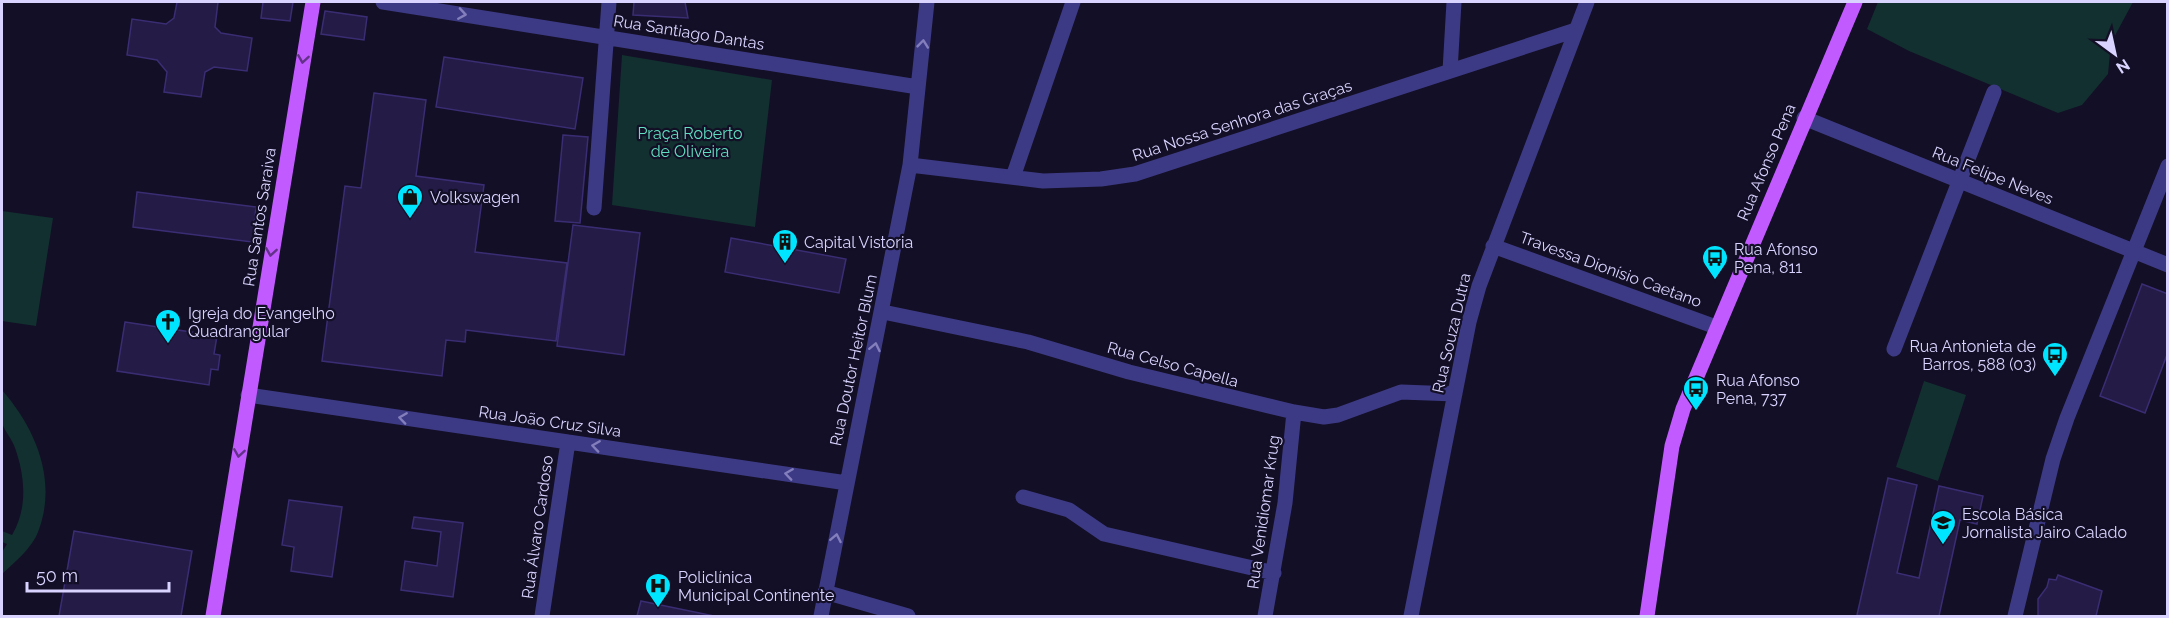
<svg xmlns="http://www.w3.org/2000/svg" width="2169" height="618" font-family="Raleway,sans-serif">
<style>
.green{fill:#12302f}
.building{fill:#241b47;stroke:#3b2d73;stroke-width:1.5}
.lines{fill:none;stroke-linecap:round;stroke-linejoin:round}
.minor{stroke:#3d3a85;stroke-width:15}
.major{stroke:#c25bff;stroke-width:15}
.oneway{stroke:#837fbc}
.oneway2{stroke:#623188}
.labels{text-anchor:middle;stroke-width:4.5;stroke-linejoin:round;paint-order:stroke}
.street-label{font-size:16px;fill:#d9d4ff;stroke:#130f26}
.park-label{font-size:16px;fill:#5fe0c0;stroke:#130f26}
.poi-label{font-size:16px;fill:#d9d4ff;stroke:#130f26;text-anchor:start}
</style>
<rect width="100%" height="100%" fill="#130f26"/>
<path class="green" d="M 1878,2 L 2133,2 L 2111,43 L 2108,74 L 2082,105 L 2058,113 L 1909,51 L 1867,29 Z
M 622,55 L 772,80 L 755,227 L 612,205 Z
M 2,211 L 53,218 L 36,326 L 2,321 Z
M 1924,381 L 1966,395 L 1938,481 L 1896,467 Z
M 2,390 C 36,429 58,481 38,532 C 32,548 14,563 2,574 L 2,552 L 7,544 L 2,542 L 2,531 L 12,535 C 28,508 25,476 15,448 C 12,439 5,432 2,423 C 0,414 1,400 2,390 Z"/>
<path class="building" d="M 177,2 L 218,2 L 215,27 L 221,33 L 252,38 L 247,71 L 214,67 L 205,72 L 201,97 L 164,92 L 167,72 L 157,60 L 127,55 L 132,19 L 166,24 L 174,18 Z
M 263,2 L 293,2 L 290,21 L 261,18 Z
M 634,2 L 685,2 L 688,18 L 633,15 Z
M 325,11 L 367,17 L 364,40 L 321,34 Z
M 444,57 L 583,78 L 575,129 L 436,107 Z
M 374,93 L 426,100 L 416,176 L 484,185 L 475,252 L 567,263 L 556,341 L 466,330 L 465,342 L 446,340 L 442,376 L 322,361 L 345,186 L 361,188 Z
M 563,135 L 588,137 L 580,223 L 555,221 Z
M 137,192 L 256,207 L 252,242 L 133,227 Z
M 573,225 L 640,233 L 624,355 L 557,346 Z
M 731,238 L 846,259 L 839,293 L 725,272 Z
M 2142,284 L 2168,294 L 2168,352 L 2145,413 L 2100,396 Z
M 125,322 L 217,336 L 214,354 L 220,355 L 218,370 L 211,369 L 209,385 L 117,371 Z
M 1888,478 L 1917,485 L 1897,573 L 1919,578 L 1939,486 L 1983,496 L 1977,524 L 1960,520 L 1939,616 L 1857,615 Z
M 289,500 L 342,507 L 332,577 L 291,571 L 294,547 L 282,545 Z
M 414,517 L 463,523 L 453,597 L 401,590 L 405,561 L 437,566 L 441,532 L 412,528 Z
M 74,531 L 192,551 L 181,616 L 59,616 Z
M 2058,575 L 2102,591 L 2096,616 L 2038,616 L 2038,599 L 2047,587 L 2049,579 L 2056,580 Z
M 641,601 L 714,616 L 637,616 Z"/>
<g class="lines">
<path class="minor" d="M 383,2 L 918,87
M 1450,71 L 1454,2
M 1804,118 L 2168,265
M 910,165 L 1043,181 L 1101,179 L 1135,174 L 1576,30
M 1013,177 L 1073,2
M 594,208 L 609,2
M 1493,246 L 1716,327
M 883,312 L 1028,342 L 1129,372 L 1294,412 L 1324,417 L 1338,415 L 1401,392 L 1455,394
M 1894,349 L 1994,92
M 248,395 L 847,483
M 1023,497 L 1069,510 L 1104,534 L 1274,573
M 825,592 L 908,616
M 542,616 L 568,442
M 821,616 L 910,165 L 927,2
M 1265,616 L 1285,503 L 1294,412
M 1411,616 L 1469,322 L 1479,286 L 1587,2
M 2015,616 L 2053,459 L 2067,418 L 2168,166"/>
<path class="major" d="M 213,616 L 313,2
M 1647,616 L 1672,446 L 1683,409 L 1855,2"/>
</g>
<defs><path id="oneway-chevron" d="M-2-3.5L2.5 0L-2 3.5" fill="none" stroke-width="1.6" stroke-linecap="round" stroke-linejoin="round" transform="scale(1.5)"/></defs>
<g class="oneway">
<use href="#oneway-chevron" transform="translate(462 14) rotate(9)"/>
<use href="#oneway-chevron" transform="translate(923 44) rotate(-84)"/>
<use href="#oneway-chevron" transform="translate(875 347) rotate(-78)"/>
<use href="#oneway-chevron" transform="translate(403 418) rotate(-172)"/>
<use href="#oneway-chevron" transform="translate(596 446) rotate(-172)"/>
<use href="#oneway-chevron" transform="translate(789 474) rotate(-172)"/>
<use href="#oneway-chevron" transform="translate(836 538) rotate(-79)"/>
</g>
<g class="oneway2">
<use href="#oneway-chevron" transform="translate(303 59) rotate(99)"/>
<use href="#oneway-chevron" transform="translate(271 252) rotate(99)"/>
<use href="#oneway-chevron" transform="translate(239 453) rotate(99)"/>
</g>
<defs>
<symbol id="shop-pin" viewBox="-11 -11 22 30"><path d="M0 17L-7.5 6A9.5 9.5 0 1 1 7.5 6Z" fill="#00e5ff" stroke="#130f26"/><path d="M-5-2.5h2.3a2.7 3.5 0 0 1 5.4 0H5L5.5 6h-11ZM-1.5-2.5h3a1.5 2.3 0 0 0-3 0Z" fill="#111"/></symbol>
<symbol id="building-pin" viewBox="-11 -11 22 30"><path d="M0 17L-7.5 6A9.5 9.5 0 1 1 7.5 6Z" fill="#00e5ff" stroke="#130f26"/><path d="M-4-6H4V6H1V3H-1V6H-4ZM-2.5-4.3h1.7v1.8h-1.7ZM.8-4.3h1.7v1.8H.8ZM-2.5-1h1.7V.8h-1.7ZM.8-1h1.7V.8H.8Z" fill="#111"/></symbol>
<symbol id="bus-pin" viewBox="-11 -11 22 30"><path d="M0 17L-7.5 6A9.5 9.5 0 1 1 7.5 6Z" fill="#00e5ff" stroke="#130f26"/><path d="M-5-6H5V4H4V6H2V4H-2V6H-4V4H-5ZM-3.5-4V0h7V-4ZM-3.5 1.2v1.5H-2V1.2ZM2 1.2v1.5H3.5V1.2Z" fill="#111"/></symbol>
<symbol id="church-pin" viewBox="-11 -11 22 30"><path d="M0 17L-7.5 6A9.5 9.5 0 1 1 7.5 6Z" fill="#00e5ff" stroke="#130f26"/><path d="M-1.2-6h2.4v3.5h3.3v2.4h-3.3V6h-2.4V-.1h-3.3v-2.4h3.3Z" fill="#111"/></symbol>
<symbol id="school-pin" viewBox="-11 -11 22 30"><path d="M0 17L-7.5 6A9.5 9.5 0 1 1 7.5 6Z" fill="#00e5ff" stroke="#130f26"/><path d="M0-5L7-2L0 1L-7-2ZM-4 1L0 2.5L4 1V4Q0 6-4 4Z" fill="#111"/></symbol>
<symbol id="hospital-pin" viewBox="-11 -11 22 30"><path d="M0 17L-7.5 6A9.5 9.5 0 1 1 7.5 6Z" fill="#00e5ff" stroke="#130f26"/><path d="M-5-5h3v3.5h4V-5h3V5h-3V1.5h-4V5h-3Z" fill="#111"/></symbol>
</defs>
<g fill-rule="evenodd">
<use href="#shop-pin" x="395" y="182" width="30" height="40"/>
<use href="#building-pin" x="770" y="227" width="30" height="40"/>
<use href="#bus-pin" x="1700" y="243" width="30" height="40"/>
<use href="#church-pin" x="153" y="307" width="30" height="40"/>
<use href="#bus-pin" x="2040" y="340" width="30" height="40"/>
<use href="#bus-pin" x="1681" y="374" width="30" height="40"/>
<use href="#school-pin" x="1928" y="508" width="30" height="40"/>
<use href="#hospital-pin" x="643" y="571" width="30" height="40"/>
</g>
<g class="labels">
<g class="street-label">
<text transform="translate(689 32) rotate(9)" y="6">Rua Santiago Dantas</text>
<text transform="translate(1242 120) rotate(-18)" y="6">Rua Nossa Senhora das Graças</text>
<text transform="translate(1766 162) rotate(-67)" y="6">Rua Afonso Pena</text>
<text transform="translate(1993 175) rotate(22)" y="6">Rua Felipe Neves</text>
<text transform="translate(259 217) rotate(-81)" y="6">Rua Santos Saraiva</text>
<text transform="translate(1611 269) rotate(20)" y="6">Travessa Dionísio Caetano</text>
<text transform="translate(1451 333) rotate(-77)" y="6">Rua Souza Dutra</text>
<text transform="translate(853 360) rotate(-78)" y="6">Rua Doutor Heitor Blum</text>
<text transform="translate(1173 364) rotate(15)" y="6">Rua Celso Capella</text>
<text transform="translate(550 421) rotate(8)" y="6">Rua João Cruz Silva</text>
<text transform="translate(1263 512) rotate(-82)" y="6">Rua Venidiomar Krug</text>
<text transform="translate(537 527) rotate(-82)" y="6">Rua Álvaro Cardoso</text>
</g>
<g class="park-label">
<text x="690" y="139">Praça Roberto<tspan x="690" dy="18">de Oliveira</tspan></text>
</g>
<g class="poi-label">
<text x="430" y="203">Volkswagen</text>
<text x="804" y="248">Capital Vistoria</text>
<text x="1734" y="255">Rua Afonso<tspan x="1734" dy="18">Pena, 811</tspan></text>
<text x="188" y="319">Igreja do Evangelho<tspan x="188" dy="18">Quadrangular</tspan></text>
<text x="2036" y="352" text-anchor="end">Rua Antonieta de<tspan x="2036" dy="18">Barros, 588 (03)</tspan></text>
<text x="1716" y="386">Rua Afonso<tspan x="1716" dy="18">Pena, 737</tspan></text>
<text x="1962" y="520">Escola Básica<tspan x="1962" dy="18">Jornalista Jairo Calado</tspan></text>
<text x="678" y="583">Policlínica<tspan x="678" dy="18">Municipal Continente</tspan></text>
</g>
</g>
<rect width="2169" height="618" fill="none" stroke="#d9d4ff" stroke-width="6"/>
<g transform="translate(2115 54) rotate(147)" stroke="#130f26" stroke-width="4.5" paint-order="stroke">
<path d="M0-4.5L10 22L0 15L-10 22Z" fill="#d9d4ff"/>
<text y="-9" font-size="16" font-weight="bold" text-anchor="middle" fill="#d9d4ff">N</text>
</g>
<path d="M27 582v9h142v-9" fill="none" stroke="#d9d4ff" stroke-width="3"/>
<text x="36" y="582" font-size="18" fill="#d9d4ff" stroke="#130f26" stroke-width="4.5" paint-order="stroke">50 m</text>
</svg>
